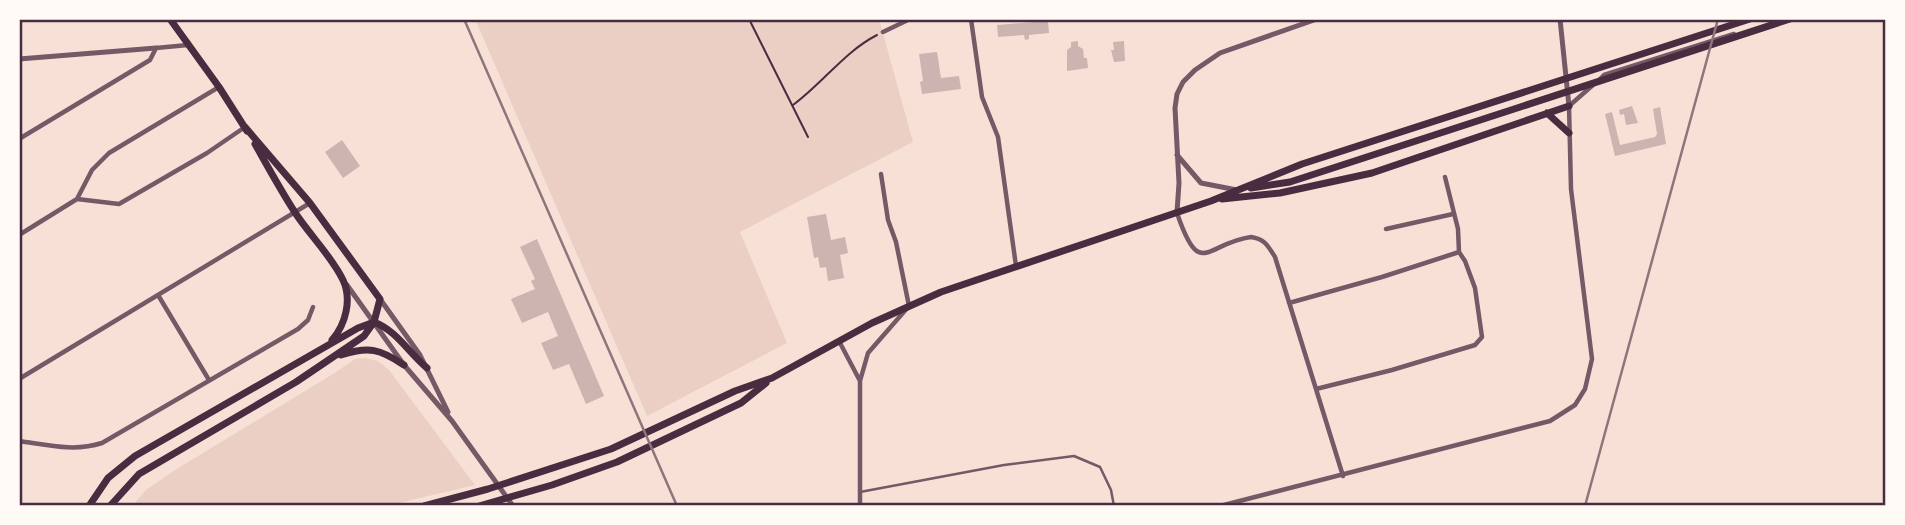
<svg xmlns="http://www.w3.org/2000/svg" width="1905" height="525" font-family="'Open Sans',sans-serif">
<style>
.green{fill:#ebcfc5}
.building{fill:#ccb4b1}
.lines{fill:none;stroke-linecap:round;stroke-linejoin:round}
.path{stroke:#4a2c40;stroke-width:2}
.service{stroke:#755966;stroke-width:2.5}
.minor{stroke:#755966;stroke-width:4.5}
.tertiary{stroke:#755966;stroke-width:5}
.primary{stroke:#4a2c40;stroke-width:7}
.rail{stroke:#8f747c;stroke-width:2.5}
.neatline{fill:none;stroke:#4a2c40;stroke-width:2.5}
</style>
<rect width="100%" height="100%" fill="#f7e1d7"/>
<path class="green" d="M 475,19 L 879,19 L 913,142 L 740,232 L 787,343 L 647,416 Z
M 365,358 L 378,361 L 389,370 L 475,485 L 386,506 L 132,506 L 146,490 L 175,470 L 333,374 L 355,359 Z"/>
<path class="building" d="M 1048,21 L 1049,33 L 1029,35 L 1029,39 L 1025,40 L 1024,35 L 998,37 L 997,25 Z
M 1078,41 L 1078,46 L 1083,49 L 1084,58 L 1087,58 L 1088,68 L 1067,71 L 1067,50 L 1071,47 L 1071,42 Z
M 1124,41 L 1125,61 L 1114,62 L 1111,50 L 1114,50 L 1113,42 Z
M 937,52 L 941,78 L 959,76 L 961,89 L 922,94 L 920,82 L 923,81 L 919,54 Z
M 1632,106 L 1638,123 L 1626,125 L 1624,114 L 1620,115 L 1619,110 Z
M 1660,107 L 1666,144 L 1615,156 L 1605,114 L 1612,112 L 1620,145 L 1655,137 L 1657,134 L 1653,109 Z
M 342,140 L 360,166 L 343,178 L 325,152 Z
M 826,214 L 831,240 L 845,237 L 848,253 L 840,255 L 844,278 L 828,281 L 826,267 L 820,268 L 818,257 L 814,258 L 807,217 Z
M 537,239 L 604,396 L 586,404 L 569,364 L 553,370 L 541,343 L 558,336 L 548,312 L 522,323 L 511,299 L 535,289 L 531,281 L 535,279 L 520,247 Z"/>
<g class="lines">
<path class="path" d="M 749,19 L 808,137
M 793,105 C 823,83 844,52 877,35"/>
<path class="service" d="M 860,492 L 1004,465 L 1074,456 L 1100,467 L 1111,490 L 1114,506"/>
<path class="minor" d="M 971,19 L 982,97 L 998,137 L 1016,266
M 883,32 L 910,19
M 1600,79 L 1604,75 L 1734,34
M 19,139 L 150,60 L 156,48 L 188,45
M 77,199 L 119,204 L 207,153 L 245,127
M 77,199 L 92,170 L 109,153 L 219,87
M 1177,213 C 1200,281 1206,243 1251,237 C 1265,239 1268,246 1275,257 L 1343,476
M 1386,229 L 1453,214
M 19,235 L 77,199
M 158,295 L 209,380
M 1289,303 L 1382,277 L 1459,252
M 839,341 L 860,381
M 19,379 L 310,203
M 1316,389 L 1392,370 L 1475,345 L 1482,337 L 1475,288 L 1465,261 L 1459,252 L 1458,229 L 1445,177
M 19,441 C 48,445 74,452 102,443 L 298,329 L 308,320 L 313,307
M 860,506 L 860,381 L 868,353 L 909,306 L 896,242 L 888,220 L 881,174
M 1220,506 L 1550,421 L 1575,405 L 1585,389 L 1592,359 L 1571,189 L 1569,106 L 1593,85"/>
<path class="tertiary" d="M 1560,19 L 1569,106
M 19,59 L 156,48
M 1177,155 L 1201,183 L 1237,190
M 1177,212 L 1179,183 L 1175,108 L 1177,94 L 1183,82 L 1195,70 L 1220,53 L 1317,19
M 347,285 L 404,365 L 452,421 L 513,506
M 380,299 L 420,355 L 448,412"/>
<path class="primary" d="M 170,19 L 219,87 L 247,131
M 1547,113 L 1569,133
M 255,144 C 268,167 281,191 296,214 C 310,235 332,257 343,280 C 352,299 346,324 332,340
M 1251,188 L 1290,182 L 1790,19
M 1222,199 L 1280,193 L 1372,173 L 1569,106
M 341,355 C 369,346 380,349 404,365
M 89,506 L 108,478 L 135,456 L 358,328 L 374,322 C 397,331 408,352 427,368
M 110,506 L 139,474 L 296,382 L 364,336 L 374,322 L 380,299 L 310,203 L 245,127
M 424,506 L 488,489 L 611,449 L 735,391 L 772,378 L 872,323 L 941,292 L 1211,201 L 1302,164 L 1750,19
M 479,506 L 552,485 L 617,462 L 741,403 L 766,383"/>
<path class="rail" d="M 464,19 L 677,506
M 1585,506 L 1718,19"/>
</g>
<rect width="1905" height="525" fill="none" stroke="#fffaf5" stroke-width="42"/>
<rect x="21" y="21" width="1863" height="483" class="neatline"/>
</svg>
